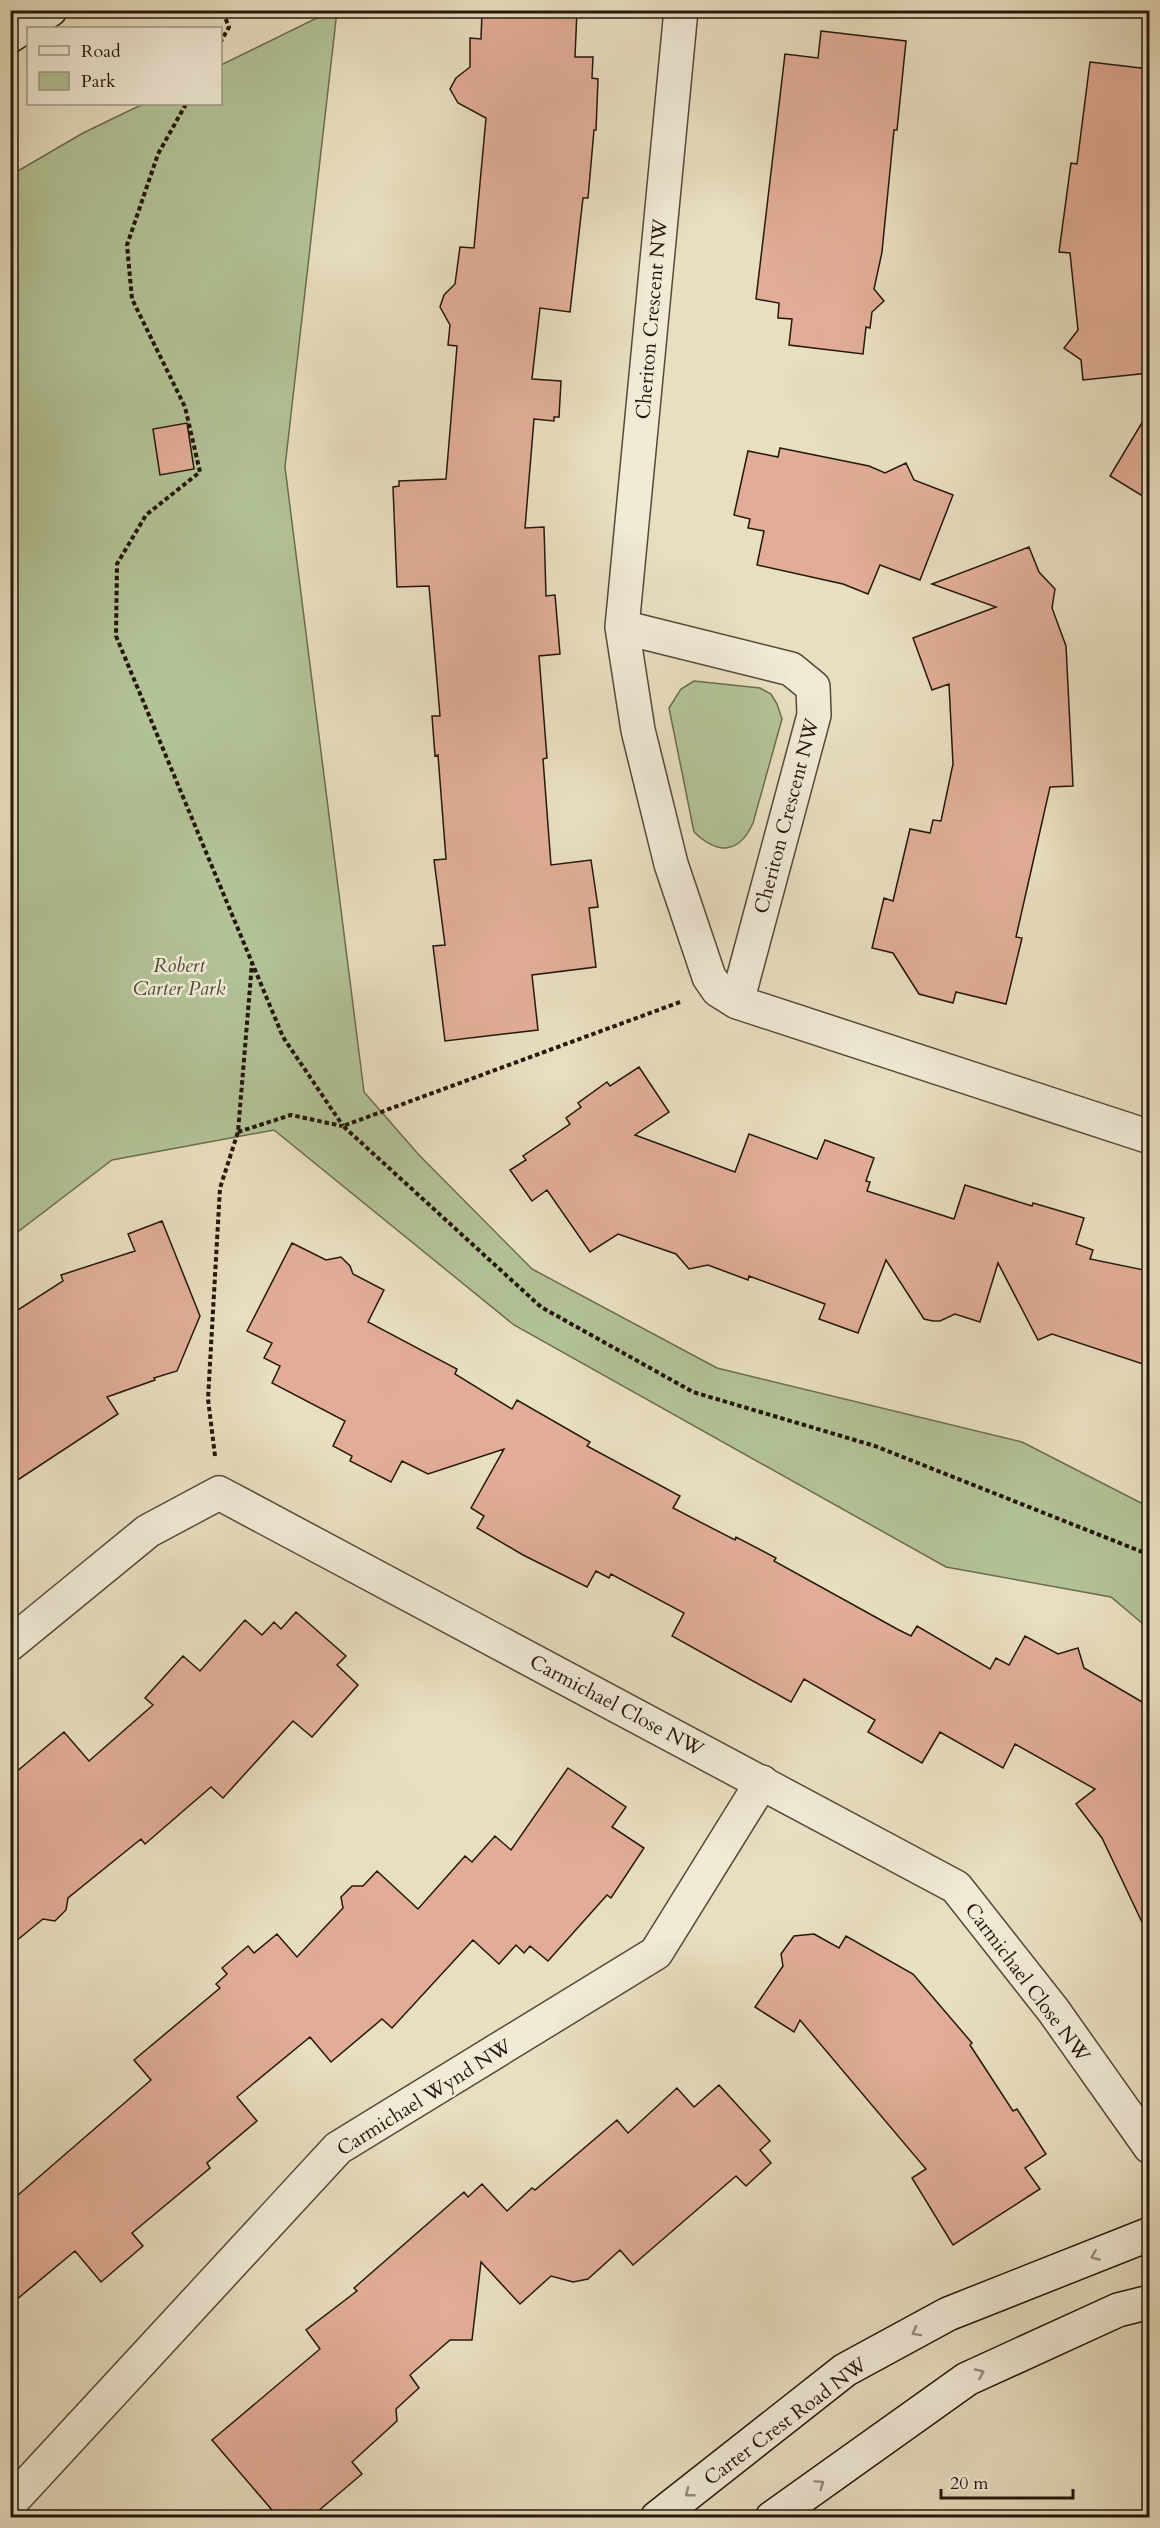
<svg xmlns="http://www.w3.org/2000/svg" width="1160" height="2528" font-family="Cardo,serif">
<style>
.green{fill:#b2c296;stroke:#6c6c50;stroke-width:1.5}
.building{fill:#e1ad97;stroke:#25170b;stroke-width:1.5}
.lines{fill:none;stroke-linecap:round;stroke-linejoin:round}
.street-casing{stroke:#564938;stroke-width:36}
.secondary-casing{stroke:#25170b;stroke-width:36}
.path{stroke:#25170b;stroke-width:4;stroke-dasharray:4.5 3;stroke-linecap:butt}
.street{stroke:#f0ead6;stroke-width:33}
.secondary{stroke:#f0ead6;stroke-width:33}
.oneway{stroke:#958b7b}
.labels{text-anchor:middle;stroke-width:5;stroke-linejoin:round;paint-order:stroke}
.street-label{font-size:20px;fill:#25170b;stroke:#f0ead6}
.park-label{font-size:20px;font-style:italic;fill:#4f4a35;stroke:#f0ead6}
</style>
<rect width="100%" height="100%" fill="#e8dec0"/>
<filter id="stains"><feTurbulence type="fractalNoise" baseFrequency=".00333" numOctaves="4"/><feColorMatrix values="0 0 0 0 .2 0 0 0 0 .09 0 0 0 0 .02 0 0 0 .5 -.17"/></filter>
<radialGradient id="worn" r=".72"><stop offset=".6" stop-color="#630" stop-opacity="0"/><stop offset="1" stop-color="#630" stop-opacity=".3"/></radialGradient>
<path class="green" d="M 331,11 L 337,11 L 285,467 L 364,1092 L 419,1155 L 532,1269 L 717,1368 L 1022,1442 L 1149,1507 L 1149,1629 L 1111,1597 L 946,1567 L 514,1325 L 274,1130 L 112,1160 L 11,1237 L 11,175 L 83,133 L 143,104 L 220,104 L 221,65 Z
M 694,681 L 760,688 L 771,694 L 777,704 L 782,719 L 753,823 C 739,854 718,855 694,832 L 669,708 L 681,689 Z"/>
<path class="building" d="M 536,10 L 577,10 L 575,57 L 593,57 L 592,78 L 598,79 L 596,130 L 594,130 L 588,198 L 583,198 L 570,312 L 540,308 L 532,379 L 561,381 L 559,417 L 554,417 L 554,421 L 534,419 L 525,528 L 544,527 L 546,596 L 555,595 L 560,654 L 539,656 L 547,758 L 543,759 L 551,865 L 591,860 L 598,907 L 589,908 L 596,967 L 532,975 L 538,1030 L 445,1041 L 433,946 L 445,945 L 434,860 L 446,859 L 438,755 L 435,756 L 432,716 L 440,716 L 429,586 L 397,587 L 393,487 L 399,486 L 399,481 L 446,479 L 457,346 L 448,345 L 450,325 L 440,307 L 444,295 L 455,284 L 460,247 L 474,248 L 486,118 L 458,103 L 450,89 L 456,78 L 470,67 L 470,38 L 481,39 L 482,11 L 536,14 Z
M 821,31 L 906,41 L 897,130 L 894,130 L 882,252 L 874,289 L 884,301 L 872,312 L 870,328 L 866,327 L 863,354 L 789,345 L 792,319 L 778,318 L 779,303 L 756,299 L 785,54 L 818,58 Z
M 1090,62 L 1149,69 L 1149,373 L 1083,380 L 1081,360 L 1064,348 L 1078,330 L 1070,253 L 1059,252 L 1071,163 L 1077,164 Z
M 1149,411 L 1149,500 L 1110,476 Z
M 187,423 L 194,469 L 160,475 L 153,429 Z
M 780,448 L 869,466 L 885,473 L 906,463 L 914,480 L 953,495 L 920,580 L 880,565 L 868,594 L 843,584 L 757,565 L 764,531 L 748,528 L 750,519 L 734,515 L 748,451 L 778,457 Z
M 1029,547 L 1039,572 L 1055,589 L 1052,608 L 1066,646 L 1073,786 L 1050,787 L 1016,937 L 1022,938 L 1006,1004 L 956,992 L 953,1003 L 919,994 L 893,953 L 872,948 L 884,898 L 893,901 L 910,829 L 930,833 L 933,820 L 941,821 L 953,764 L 949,684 L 932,690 L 913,638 L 996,607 L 932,584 Z
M 639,1067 L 669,1112 L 635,1135 L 735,1172 L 749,1134 L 817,1159 L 825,1140 L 874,1158 L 866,1181 L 870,1182 L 867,1191 L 954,1219 L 965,1185 L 1032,1206 L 1033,1203 L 1084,1218 L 1076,1244 L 1093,1250 L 1090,1259 L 1149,1271 L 1149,1366 L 1052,1334 L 1038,1340 L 998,1263 L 980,1322 L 955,1314 L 940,1321 L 933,1321 L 924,1319 L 886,1260 L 858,1333 L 819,1319 L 825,1304 L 749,1276 L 748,1280 L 708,1265 L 689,1269 L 676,1254 L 618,1234 L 590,1252 L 547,1190 L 532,1201 L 510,1170 L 526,1160 L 523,1156 L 570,1124 L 566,1118 L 581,1107 L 578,1103 L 607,1082 L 610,1086 Z
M 162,1221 L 200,1316 L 177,1371 L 154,1378 L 155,1380 L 107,1397 L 118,1414 L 10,1485 L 10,1315 L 63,1281 L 61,1275 L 135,1251 L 128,1234 Z
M 292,1243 L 326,1260 L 341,1257 L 350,1266 L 353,1274 L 384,1290 L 368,1322 L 457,1369 L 455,1374 L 512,1409 L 517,1400 L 590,1442 L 587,1446 L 680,1496 L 673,1508 L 735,1540 L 736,1537 L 776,1558 L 774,1561 L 897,1629 L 911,1636 L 917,1626 L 990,1669 L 996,1658 L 1009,1665 L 1025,1636 L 1058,1654 L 1078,1648 L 1084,1668 L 1149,1706 L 1149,1937 L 1102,1838 L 1076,1804 L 1095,1789 L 1015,1744 L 1003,1768 L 940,1732 L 922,1763 L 868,1732 L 875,1720 L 804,1679 L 791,1702 L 672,1636 L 684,1613 L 611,1574 L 609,1578 L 596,1571 L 587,1587 L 523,1555 L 477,1528 L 484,1516 L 471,1508 L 504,1449 L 428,1474 L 402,1461 L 391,1482 L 350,1461 L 352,1456 L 333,1446 L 345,1421 L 272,1383 L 280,1366 L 264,1358 L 272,1343 L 247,1331 Z
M 296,1612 L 346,1656 L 337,1665 L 358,1685 L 312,1737 L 293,1721 L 223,1798 L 211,1787 L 145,1844 L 141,1839 L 68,1898 L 66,1910 L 55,1921 L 43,1919 L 10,1946 L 10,1777 L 64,1732 L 89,1761 L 153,1705 L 145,1698 L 183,1656 L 200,1671 L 245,1620 L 262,1635 L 274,1622 L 281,1629 Z
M 568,1768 L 626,1807 L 612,1827 L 644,1848 L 611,1898 L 607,1895 L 548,1961 L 530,1946 L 524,1953 L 516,1945 L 499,1964 L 473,1940 L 392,2028 L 382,2019 L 331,2062 L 310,2037 L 237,2097 L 257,2121 L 207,2163 L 210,2168 L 132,2233 L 143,2246 L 101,2282 L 75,2251 L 10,2305 L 10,2202 L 151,2080 L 134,2060 L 220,1988 L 216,1984 L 227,1974 L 222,1968 L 248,1946 L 254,1953 L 277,1934 L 297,1957 L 343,1908 L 341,1897 L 352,1886 L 363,1886 L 377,1871 L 418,1909 L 465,1856 L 472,1862 L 495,1836 L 511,1850 Z
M 814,1934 L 839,1948 L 846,1936 L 913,1974 L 972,2043 L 970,2045 L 1013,2111 L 1017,2109 L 1046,2154 L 1025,2168 L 1040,2189 L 953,2245 L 912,2178 L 926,2169 L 800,2020 L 794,2032 L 755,2007 L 783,1966 L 781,1954 L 794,1936 Z
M 719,2085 L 770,2141 L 760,2150 L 771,2163 L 746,2186 L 736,2176 L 633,2265 L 620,2250 L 588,2279 L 573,2282 L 551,2276 L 520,2304 L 481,2262 L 472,2340 L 450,2340 L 410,2375 L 419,2388 L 396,2409 L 397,2421 L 352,2462 L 362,2474 L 311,2517 L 278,2517 L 212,2440 L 320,2349 L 306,2330 L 357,2291 L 354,2288 L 464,2192 L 468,2197 L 482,2184 L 507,2211 L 532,2188 L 535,2190 L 617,2120 L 628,2133 L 677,2088 L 694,2107 Z"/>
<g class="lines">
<defs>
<path id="street" d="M 681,10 L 622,627 L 638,730 L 671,864 L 709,977 L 718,990 L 737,1002 L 1150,1137
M 622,627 L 791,669 L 813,687 L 814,715 L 737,1002
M 10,1644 L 148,1531 L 219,1493 L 956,1887 L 1053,2010 L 1150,2147
M 10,2503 L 338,2148 L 656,1953 L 762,1782"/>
<path id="secondary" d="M 10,36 L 50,10
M 657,2518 L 845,2370 L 948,2314 L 1150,2234
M 772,2518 L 967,2379 L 1118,2310 L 1150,2302"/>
</defs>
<use href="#street" class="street-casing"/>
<use href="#secondary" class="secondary-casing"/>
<path class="path" d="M 220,43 L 229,27 L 222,10
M 186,104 L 158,154 L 127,245 L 132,299 L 185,407 L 200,472 L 146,515 L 117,564 L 116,636 L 283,1037 L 343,1126
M 680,1002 L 343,1126 L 541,1307 L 693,1392 L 875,1446 L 1150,1555
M 238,1132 L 291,1115 L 342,1126
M 215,1456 L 208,1399 L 220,1188 L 238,1132 L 252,963"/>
<use href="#street" class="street"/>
<use href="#secondary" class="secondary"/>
</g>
<defs><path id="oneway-chevron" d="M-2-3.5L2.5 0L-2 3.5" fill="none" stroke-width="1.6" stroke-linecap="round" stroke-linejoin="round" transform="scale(1.5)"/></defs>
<g class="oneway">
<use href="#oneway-chevron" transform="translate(1095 2256) rotate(158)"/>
<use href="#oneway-chevron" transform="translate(916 2332) rotate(151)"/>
<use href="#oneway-chevron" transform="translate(980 2373) rotate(-25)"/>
<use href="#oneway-chevron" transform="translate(820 2484) rotate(-35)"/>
<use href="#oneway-chevron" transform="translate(689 2493) rotate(142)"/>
</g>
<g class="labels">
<g class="street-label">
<text transform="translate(651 319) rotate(-85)" y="7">Cheriton Crescent NW</text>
<text transform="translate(786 816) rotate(-75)" y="7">Cheriton Crescent NW</text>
<text transform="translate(617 1705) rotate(28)" y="7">Carmichael Close NW</text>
<text transform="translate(1028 1982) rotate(53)" y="7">Carmichael Close NW</text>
<text transform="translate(424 2097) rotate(-32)" y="7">Carmichael Wynd NW</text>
<text transform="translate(785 2421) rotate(-37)" y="7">Carter Crest Road NW</text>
</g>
<g class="park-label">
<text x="179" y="972">Robert<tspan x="179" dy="23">Carter Park</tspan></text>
</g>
</g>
<rect width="1160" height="2528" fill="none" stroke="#e8dec0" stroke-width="36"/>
<rect x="12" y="12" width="1136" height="2504" fill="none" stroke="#25170b" stroke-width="3"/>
<rect x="18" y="18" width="1124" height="2492" fill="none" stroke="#25170b" stroke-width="1.5"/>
<rect x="27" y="27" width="195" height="78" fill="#f0ead6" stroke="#9f9685" stroke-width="1.5"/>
<rect x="39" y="46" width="30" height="9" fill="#f0ead6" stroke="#9f9685" stroke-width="1.5"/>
<text x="81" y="57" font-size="18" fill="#25170b">Road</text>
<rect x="39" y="72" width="30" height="18" fill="#b2c296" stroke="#9f9685" stroke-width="1.5"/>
<text x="81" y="87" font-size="18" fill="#25170b">Park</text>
<path d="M941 2489v9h132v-9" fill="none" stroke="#25170b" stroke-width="3"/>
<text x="950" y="2489" font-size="18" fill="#25170b" stroke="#f0ead6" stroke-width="4.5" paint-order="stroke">20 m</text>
<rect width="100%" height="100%" filter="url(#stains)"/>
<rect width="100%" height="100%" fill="url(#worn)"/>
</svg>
